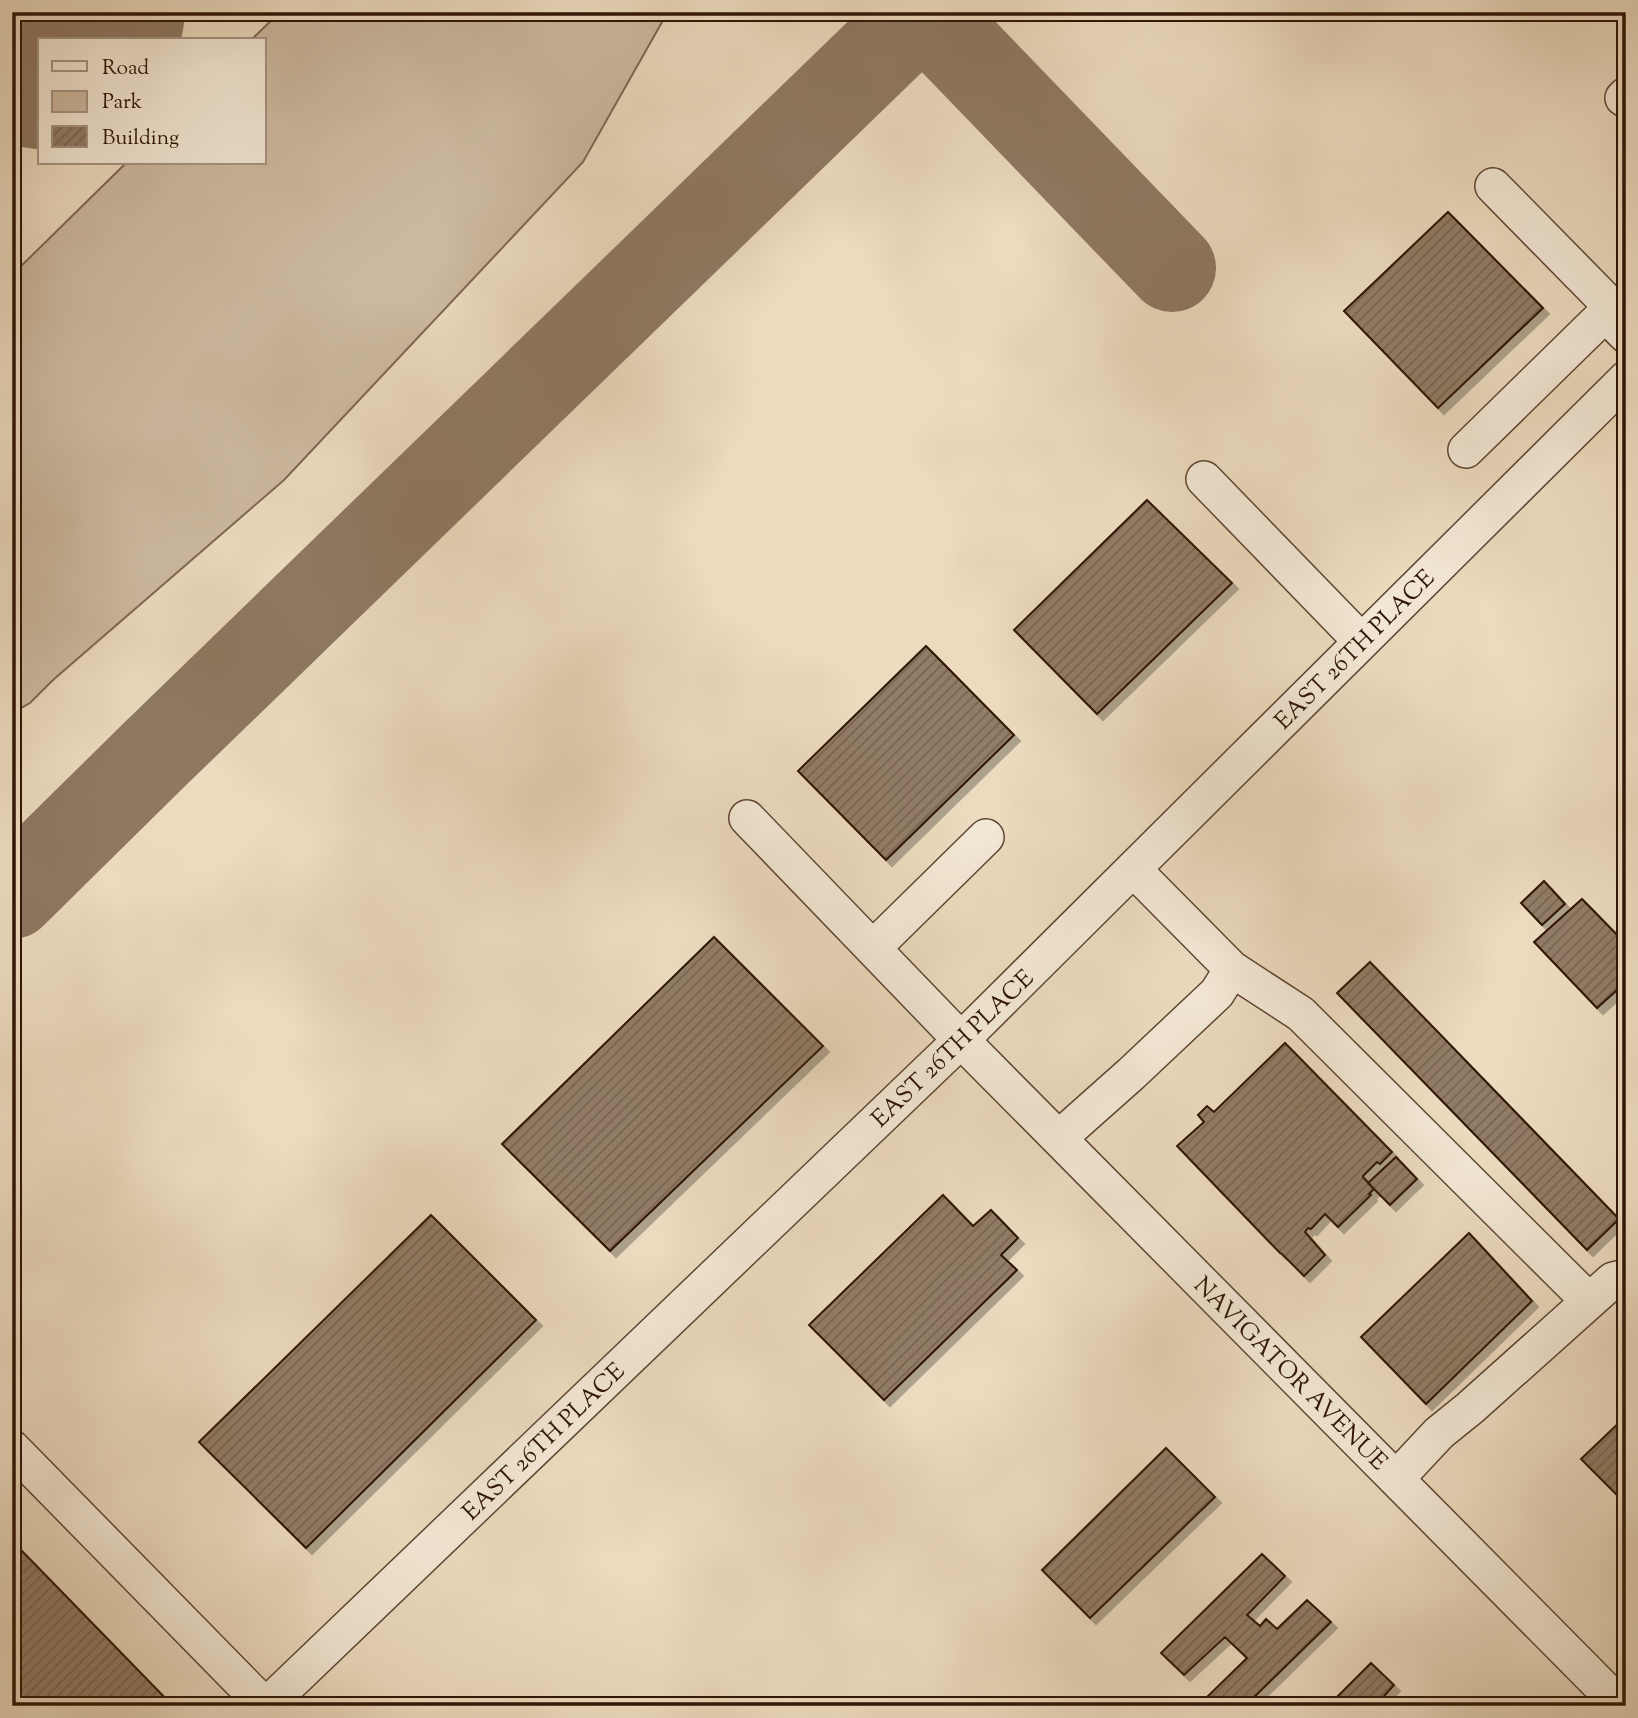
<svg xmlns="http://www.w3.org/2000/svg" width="1638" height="1718" font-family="'Sorts Mill Goudy',serif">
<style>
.green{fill:#ccb9a0;stroke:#7e6753;stroke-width:2}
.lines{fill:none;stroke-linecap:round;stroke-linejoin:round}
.taxiway{stroke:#8e7862;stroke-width:88}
.runway{stroke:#8e7862;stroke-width:219}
.building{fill:url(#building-hatch);stroke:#2f1506;stroke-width:2;filter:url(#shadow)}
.minor-casing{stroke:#5e4634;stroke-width:38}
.minor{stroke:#f3e8d5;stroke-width:35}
.labels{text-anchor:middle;stroke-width:5;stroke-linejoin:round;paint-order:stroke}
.street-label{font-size:24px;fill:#2f1506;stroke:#f3e8d5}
</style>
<defs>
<pattern id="building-hatch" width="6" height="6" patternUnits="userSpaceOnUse" patternTransform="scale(1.75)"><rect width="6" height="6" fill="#917c66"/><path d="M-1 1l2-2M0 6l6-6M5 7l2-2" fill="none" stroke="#776452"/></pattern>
<filter id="shadow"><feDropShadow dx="6" dy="6" stdDeviation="0" flood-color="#0004"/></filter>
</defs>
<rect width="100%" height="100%" fill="#ecdbbf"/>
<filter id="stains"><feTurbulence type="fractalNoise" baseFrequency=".00286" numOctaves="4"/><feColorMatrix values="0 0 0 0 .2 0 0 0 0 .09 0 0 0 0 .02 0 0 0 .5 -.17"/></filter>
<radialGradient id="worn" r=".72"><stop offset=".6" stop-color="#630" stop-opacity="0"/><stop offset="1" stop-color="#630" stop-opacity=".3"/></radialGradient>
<path class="green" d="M 280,12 L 664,12 L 666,15 L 583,162 L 284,480 L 53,680 L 30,703 L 12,713 L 12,275 L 126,163 L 264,163 L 264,40 L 251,40 Z"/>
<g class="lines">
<path class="taxiway" d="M 925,12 L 1172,268
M 12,895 L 154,755 L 921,12"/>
<path class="runway" d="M 46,40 L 75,12"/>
</g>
<path class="building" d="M 1448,212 L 1543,308 L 1438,408 L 1344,311 Z
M 1147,500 L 1232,583 L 1097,714 L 1014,630 Z
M 926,646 L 1014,735 L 886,860 L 798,771 Z
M 1544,881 L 1565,904 L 1542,925 L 1521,903 Z
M 1582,899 L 1626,944 L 1626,982 L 1597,1008 L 1534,942 Z
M 714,937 L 823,1046 L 610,1251 L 502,1144 Z
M 1370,962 L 1619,1219 L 1587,1250 L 1337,993 Z
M 1285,1043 L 1392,1152 L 1380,1164 L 1377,1162 L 1363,1176 L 1363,1177 L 1374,1189 L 1369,1194 L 1371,1195 L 1338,1227 L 1325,1214 L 1311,1229 L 1308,1228 L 1305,1232 L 1325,1255 L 1304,1276 L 1282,1254 L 1280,1253 L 1177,1146 L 1204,1122 L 1198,1115 L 1207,1106 L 1214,1112 Z
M 1396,1157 L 1417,1179 L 1390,1205 L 1368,1183 Z
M 943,1195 L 973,1226 L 991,1210 L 1018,1238 L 1001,1255 L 1017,1270 L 884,1400 L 809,1325 Z
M 431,1215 L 536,1320 L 306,1548 L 199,1442 Z
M 1469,1233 L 1532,1301 L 1426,1404 L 1361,1337 Z
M 1626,1416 L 1626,1504 L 1581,1459 Z
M 1166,1448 L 1215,1497 L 1090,1618 L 1042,1570 Z
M 21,1550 L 173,1706 L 12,1706 L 12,1558 Z
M 1262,1554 L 1285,1576 L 1247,1615 L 1260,1626 L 1266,1619 L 1277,1629 L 1307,1600 L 1331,1622 L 1245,1706 L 1213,1706 L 1206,1698 L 1247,1658 L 1225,1637 L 1184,1675 L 1161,1653 Z
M 1371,1663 L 1394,1685 L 1375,1706 L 1328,1706 Z"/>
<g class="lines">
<defs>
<path id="minor" d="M 1626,95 L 1623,98 L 1626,100
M 1605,314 L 1626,335
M 1466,450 L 1605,314 L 1606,301 L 1493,186
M 1204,479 L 1361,641
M 747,818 L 961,1040 L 1621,1706
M 1133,869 L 1232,969 L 1301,1014 L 1589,1301
M 873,948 L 986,837
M 1059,1138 L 1131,1074 L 1217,993 L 1232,969
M 12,1448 L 265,1706
M 1396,1479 L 1439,1433 L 1470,1408 L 1613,1280 L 1626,1277
M 266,1706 L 961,1040 L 1626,379"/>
</defs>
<use href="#minor" class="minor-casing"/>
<use href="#minor" class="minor"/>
</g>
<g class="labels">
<g class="street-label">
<text transform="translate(1354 649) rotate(-45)" y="8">EAST 26TH PLACE</text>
<text transform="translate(952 1048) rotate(-44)" y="8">EAST 26TH PLACE</text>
<text transform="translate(1291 1373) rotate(45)" y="8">NAVIGATOR AVENUE</text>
<text transform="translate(543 1441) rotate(-44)" y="8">EAST 26TH PLACE</text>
</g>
</g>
<rect width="1638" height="1718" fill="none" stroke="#ecdbbf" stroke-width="42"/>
<rect x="14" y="14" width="1610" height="1690" fill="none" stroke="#2f1506" stroke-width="3.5"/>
<rect x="21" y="21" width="1596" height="1676" fill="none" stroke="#2f1506" stroke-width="2"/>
<rect x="38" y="38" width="228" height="126" fill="#f3e8d5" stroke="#a59482" stroke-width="2"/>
<rect x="52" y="61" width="35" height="10" fill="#f3e8d5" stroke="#a59482" stroke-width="2"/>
<text x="102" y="74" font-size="21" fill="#2f1506">Road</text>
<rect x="52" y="91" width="35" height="21" fill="#ccb9a0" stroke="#a59482" stroke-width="2"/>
<text x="102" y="108" font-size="21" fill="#2f1506">Park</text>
<rect x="52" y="126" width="35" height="21" fill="url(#building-hatch)" stroke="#a59482" stroke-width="2"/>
<text x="102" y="144" font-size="21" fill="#2f1506">Building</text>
<rect width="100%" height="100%" filter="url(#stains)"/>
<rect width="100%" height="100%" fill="url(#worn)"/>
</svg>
